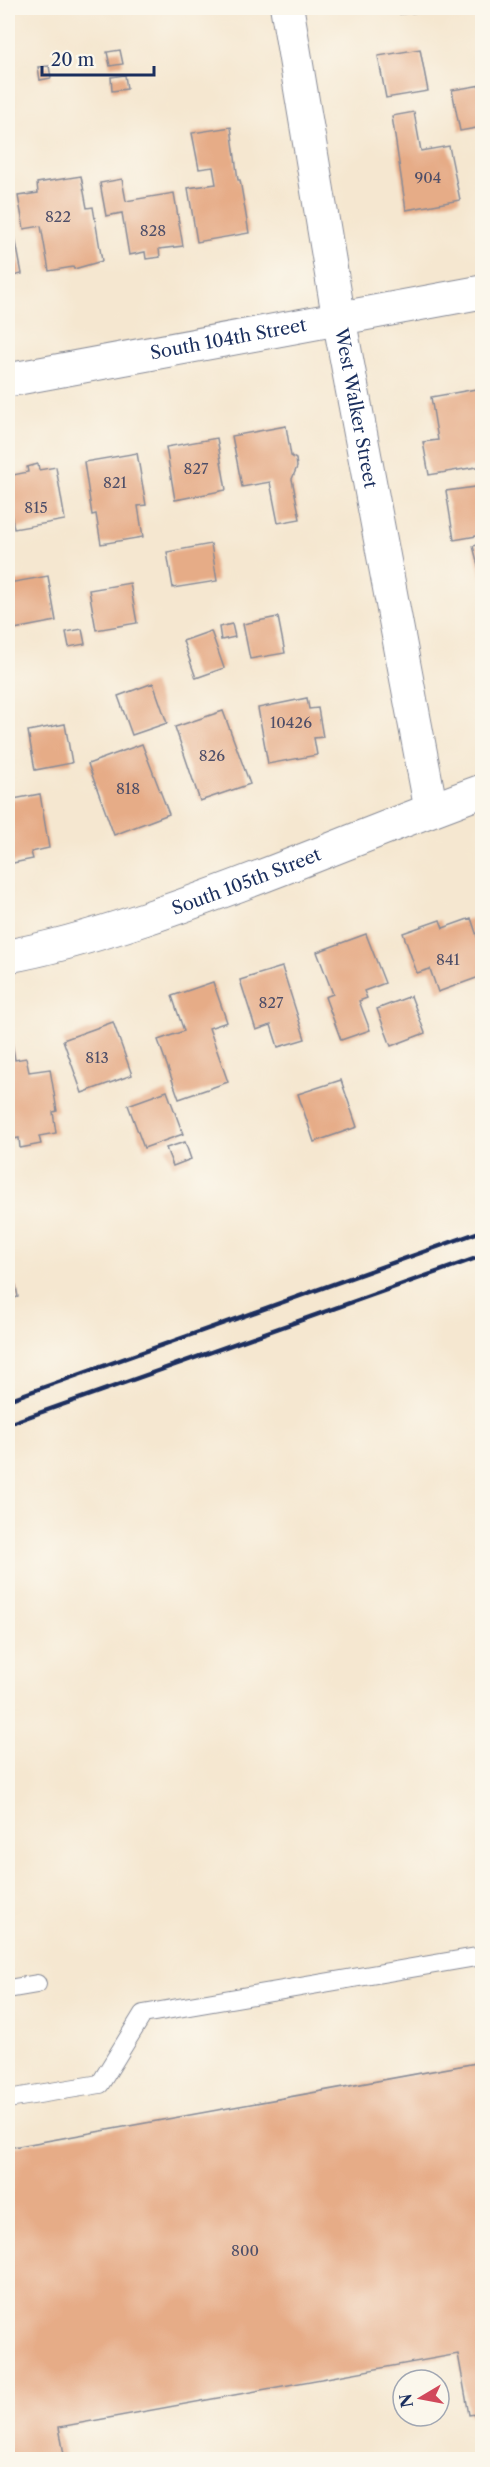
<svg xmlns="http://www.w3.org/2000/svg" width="490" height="2467" font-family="'Libre Caslon Text',serif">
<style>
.building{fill:#e6ac87}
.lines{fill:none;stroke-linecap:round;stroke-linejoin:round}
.lane-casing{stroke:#888b97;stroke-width:20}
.street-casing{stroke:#888b97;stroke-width:35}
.lane{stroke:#fff;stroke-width:18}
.street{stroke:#fff;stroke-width:33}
.rail{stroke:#1b2f5e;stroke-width:4.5}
.labels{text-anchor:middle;stroke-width:4.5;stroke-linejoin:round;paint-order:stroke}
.number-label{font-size:15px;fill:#4e4e68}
.street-label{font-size:18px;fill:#1b2f5e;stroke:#fbf7ec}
</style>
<rect width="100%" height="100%" fill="#fbf7ec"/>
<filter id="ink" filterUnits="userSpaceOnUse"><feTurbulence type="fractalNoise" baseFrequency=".0167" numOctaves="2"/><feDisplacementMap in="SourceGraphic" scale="12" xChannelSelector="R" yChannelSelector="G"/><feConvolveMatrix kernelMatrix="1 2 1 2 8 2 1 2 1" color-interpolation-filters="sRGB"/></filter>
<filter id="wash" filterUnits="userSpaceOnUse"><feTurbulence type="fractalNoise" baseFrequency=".008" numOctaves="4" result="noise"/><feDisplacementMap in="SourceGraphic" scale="24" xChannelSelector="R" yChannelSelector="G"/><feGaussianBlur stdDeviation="1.35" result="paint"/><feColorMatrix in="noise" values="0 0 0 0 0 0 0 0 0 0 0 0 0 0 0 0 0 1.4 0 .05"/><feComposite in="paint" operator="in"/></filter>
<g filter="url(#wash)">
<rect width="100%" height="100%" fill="#f5e7d0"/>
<g id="blocks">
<path class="building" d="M 399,8 L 428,8 L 428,11 L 400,14 Z
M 420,49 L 428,91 L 386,98 L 378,56 Z
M 120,50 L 123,64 L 110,66 L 107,52 Z
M 49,66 L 51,78 L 40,80 L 38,67 Z
M 125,75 L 127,89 L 112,91 L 111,77 Z
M 482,85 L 482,127 L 460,131 L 452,90 Z
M 8,103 L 14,103 L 15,116 L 8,116 Z
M 414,112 L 421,151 L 449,146 L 460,200 L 406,210 L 392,116 Z
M 231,127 L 238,180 L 240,180 L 249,233 L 197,242 L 188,188 L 216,184 L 213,167 L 199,169 L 192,133 Z
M 81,176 L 87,208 L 93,207 L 102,261 L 74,269 L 73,267 L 49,271 L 41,226 L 24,229 L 18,196 L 38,193 L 37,183 Z
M 122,179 L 126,201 L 174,193 L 183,246 L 159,249 L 160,257 L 146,259 L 145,252 L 129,255 L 122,213 L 106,216 L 100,183 Z
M 12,221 L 22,274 L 8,277 L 8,222 Z
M 482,388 L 482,466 L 429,475 L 423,442 L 438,440 L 431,397 Z
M 286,426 L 291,456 L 296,459 L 297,467 L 292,479 L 300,519 L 278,523 L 270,482 L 242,487 L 232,436 Z
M 217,438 L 226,490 L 175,500 L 166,447 Z
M 137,453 L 146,505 L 138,506 L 143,537 L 101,544 L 96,514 L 92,515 L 84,462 Z
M 38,464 L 39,470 L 56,467 L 65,520 L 14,529 L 8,496 L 8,476 L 28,472 L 27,467 Z
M 482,486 L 482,535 L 454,540 L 446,491 Z
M 211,544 L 217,581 L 173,588 L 167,552 Z
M 482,544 L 482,580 L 473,546 Z
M 48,576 L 56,621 L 14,629 L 8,583 Z
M 130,583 L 137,623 L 96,630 L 89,590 Z
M 278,617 L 285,653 L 250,659 L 243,624 Z
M 232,624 L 235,637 L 221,640 L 219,627 Z
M 82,629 L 85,644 L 69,647 L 66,632 Z
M 211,631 L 224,668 L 196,678 L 183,641 Z
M 153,683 L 167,723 L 132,735 L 118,696 Z
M 307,698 L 309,709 L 318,708 L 323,737 L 314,738 L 317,755 L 268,764 L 258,708 Z
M 223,711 L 250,784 L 200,801 L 175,727 Z
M 65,724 L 72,763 L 35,770 L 28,731 Z
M 142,744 L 169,814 L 114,835 L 88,764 Z
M 40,794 L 49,848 L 31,852 L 33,859 L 8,864 L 8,800 Z
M 471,918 L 482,951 L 482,976 L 438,992 L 430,969 L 417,973 L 403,933 L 440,920 L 443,928 Z
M 366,934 L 385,983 L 364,991 L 367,998 L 359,1001 L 370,1030 L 341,1040 L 325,997 L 333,994 L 317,952 Z
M 282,967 L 305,1039 L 278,1047 L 271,1025 L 256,1030 L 240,980 Z
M 213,982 L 227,1022 L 209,1028 L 228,1082 L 179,1099 L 158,1040 L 184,1031 L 172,996 Z
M 411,996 L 425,1033 L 391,1046 L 377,1009 Z
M 113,1022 L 132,1075 L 82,1093 L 63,1040 Z
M 12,1043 L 15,1060 L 26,1058 L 29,1072 L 50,1069 L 57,1111 L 53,1112 L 56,1133 L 39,1136 L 41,1144 L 20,1148 L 19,1138 L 8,1140 L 8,1044 Z
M 341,1080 L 357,1127 L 314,1142 L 298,1094 Z
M 167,1091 L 183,1134 L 144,1148 L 128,1105 Z
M 185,1142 L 191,1159 L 173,1166 L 166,1148 Z
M 16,1286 L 18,1297 L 8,1300 L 8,1288 Z
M 482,2062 L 482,2413 L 469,2415 L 458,2354 L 59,2427 L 65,2460 L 8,2460 L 8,2148 Z"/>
</g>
</g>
<g filter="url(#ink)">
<use href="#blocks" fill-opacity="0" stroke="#888b97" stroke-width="1.5"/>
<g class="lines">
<defs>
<path id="lane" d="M 8,1989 L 37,1984
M 8,2099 L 100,2084 L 143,2014 L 482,1956"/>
<g id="street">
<path id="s1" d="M 287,8 L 339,319 L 431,809"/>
<path id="s2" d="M 8,380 L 482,292"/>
<path id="s3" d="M 8,956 C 54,948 99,934 144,919 C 259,881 369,832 482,791"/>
</g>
</defs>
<use href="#lane" class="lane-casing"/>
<use href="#street" class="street-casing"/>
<use href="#lane" class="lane"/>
<use href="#street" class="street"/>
<path class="rail" d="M 8,1400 L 482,1231
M 8,1424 L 482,1256"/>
</g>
</g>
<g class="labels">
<g class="number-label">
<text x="428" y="183">904</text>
<text x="58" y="222">822</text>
<text x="153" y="236">828</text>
<text x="196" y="474">827</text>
<text x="115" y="488">821</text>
<text x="36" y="513">815</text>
<text x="291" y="728">10426</text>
<text x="212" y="761">826</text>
<text x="128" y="794">818</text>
<text x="448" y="965">841</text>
<text x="271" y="1008">827</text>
<text x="97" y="1063">813</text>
<text x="245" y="2256">800</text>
</g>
<g class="street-label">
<text dy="6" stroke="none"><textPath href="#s2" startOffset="224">South 104th Street</textPath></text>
<text dy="6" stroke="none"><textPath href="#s1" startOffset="406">West Walker Street</textPath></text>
<text dy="6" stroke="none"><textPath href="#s3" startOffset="250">South 105th Street</textPath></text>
</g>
</g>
<rect width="490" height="2467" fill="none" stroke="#fbf7ec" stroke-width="30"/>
<g transform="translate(421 2398) rotate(260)"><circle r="28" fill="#fbf7ec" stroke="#a1a7b3" stroke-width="1.5"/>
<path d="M0-4.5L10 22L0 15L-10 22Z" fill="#d1495b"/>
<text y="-9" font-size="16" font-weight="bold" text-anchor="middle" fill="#1b2f5e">N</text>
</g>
<path d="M42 66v9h112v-9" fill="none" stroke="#1b2f5e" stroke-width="3"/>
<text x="51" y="66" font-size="18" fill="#1b2f5e" stroke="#fbf7ec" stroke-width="4.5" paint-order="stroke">20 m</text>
</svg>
